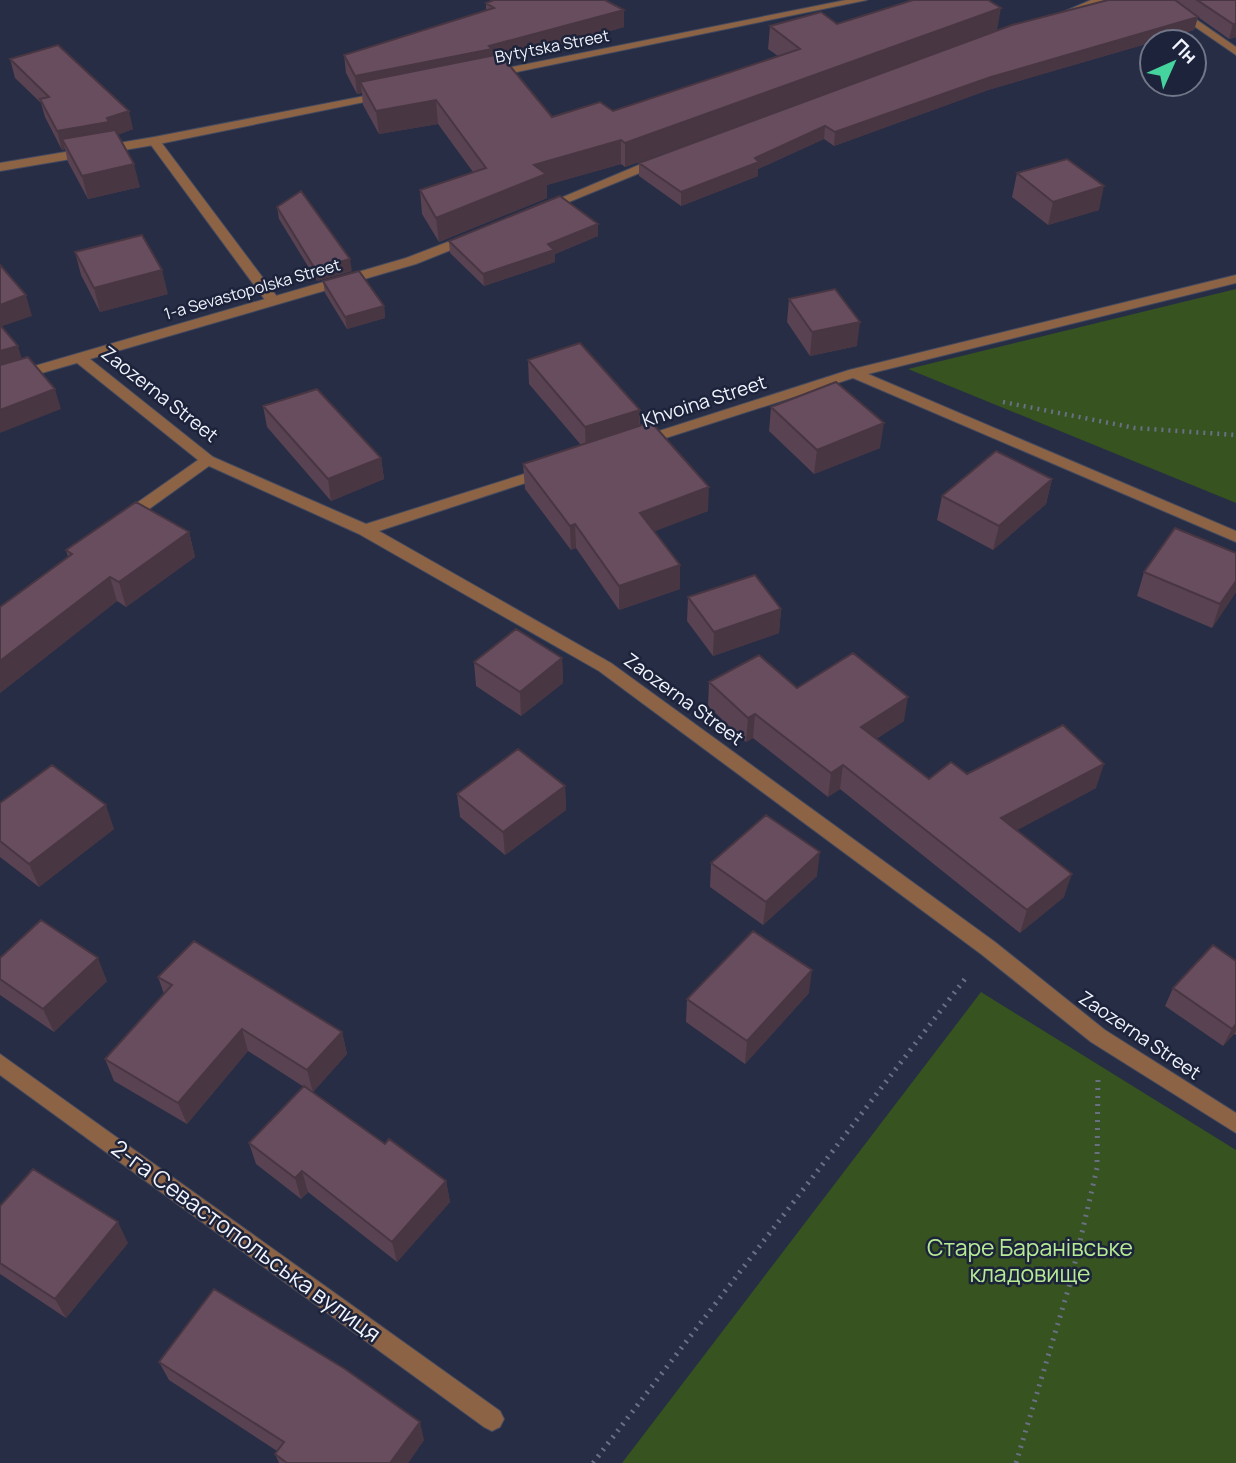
<svg xmlns="http://www.w3.org/2000/svg" width="1236" height="1463" font-family="Manrope,sans-serif">
<style>
.green{fill:#365320}
.lines{fill:none;stroke-linecap:round;stroke-linejoin:round}
.lane-casing{stroke:#42495f;stroke-width:2}
.street-casing{stroke:#42495f;stroke-width:2}
.path-far1{stroke:#6a7083;stroke-width:4.5;stroke-dasharray:2 5;stroke-linecap:butt}
.path{stroke:#6a7083;stroke-width:5;stroke-dasharray:2 6;stroke-linecap:butt}
.lane{fill:#8d6345;fill-rule:evenodd}
.street{fill:#8d6345;fill-rule:evenodd}
.wall{fill:#594251}
.shaded-wall{fill:#483642}
.building{fill:#674d5e;stroke:#483642;stroke-width:2}
.labels{text-anchor:middle;stroke-width:5;stroke-linejoin:round;paint-order:stroke}
.far-street-label{font-size:16px;fill:#f1f4fd;stroke:#1c233a}
.street-label{font-size:19px;fill:#f1f4fd;stroke:#1c233a}
.near-street-label{font-size:23px;fill:#f1f4fd;stroke:#1c233a}
.near-park-label{font-size:23px;fill:#b6eb94;stroke:#1c233a}
</style>
<rect width="100%" height="100%" fill="#262d45"/>
<path class="green" d="M 1236,289 L 1236,503 L 908,369 Z
M 981,992 L 1236,1150 L 1236,1463 L 622,1463 Z"/>
<g class="lines">
<defs>
<path id="lane" d="M 154,137 L 158,138 L 278,298 L 278,304 L 268,304 L 148,141 Z"/>
<path id="street" d="M 846,0 L 867,0 L 492,77 L 486,74 L 492,71 Z
M 1091,0 L 1106,0 L 1065,17 L 1056,15 Z
M 1156,0 L 1168,0 L 1236,47 L 1236,55 Z
M 385,92 L 391,95 L 389,97 L 154,145 L 0,171 L 0,163 L 154,137 Z
M 660,156 L 664,157 L 664,163 L 547,211 L 539,211 L 537,208 Z
M 471,233 L 477,237 L 476,240 L 416,264 L 90,359 L 213,457 L 366,524 L 540,469 L 550,469 L 553,472 L 550,475 L 379,531 L 611,663 L 995,942 L 1105,1030 L 1236,1113 L 1236,1133 L 1091,1042 L 981,954 L 599,671 L 359,534 L 209,466 L 131,522 L 121,522 L 118,518 L 121,514 L 198,460 L 77,363 L 0,385 L 0,376 L 406,258 Z
M 1236,275 L 1236,283 L 868,374 L 1236,531 L 1236,542 L 853,378 L 644,445 L 639,447 L 632,442 L 634,439 L 849,370 Z
M 0,1054 L 500,1411 L 504,1419 L 500,1427 L 492,1431 L 484,1427 L 0,1075 Z"/>
</defs>
<use href="#lane" class="lane-casing"/>
<use href="#street" class="street-casing"/>
<path class="path-far1" d="M 1003,402 L 1135,428 L 1236,435"/>
<path class="path" d="M 593,1463 L 968,975
M 1016,1463 L 1071,1280 L 1097,1168 L 1098,1075"/>
<use href="#lane" class="lane"/>
<use href="#street" class="street"/>
</g>
<path class="wall" d="M 1108,0 L 1236,0 L 1236,37 L 1229,39 L 1198,17 L 1194,30 L 988,90 L 834,146 L 824,139 L 758,169 L 758,176 L 681,206 L 639,176 L 639,163 L 901,66 L 625,167 L 621,164 L 547,185 L 547,198 L 439,242 L 422,214 L 420,190 L 473,172 L 438,124 L 379,134 L 363,105 L 362,93 L 357,94 L 346,73 L 344,55 L 486,10 L 486,3 L 624,27 L 505,60 L 552,117 L 613,111 L 778,56 L 768,49 L 770,26 L 837,24 L 997,31 Z
M 10,59 L 133,129 L 117,135 L 140,187 L 88,199 L 68,162 L 65,149 L 62,150 L 45,117 L 41,103 L 15,78 Z
M 1017,173 L 1099,210 L 1048,225 L 1012,197 Z
M 277,207 L 352,271 L 317,281 L 279,219 Z
M 598,224 L 598,236 L 555,254 L 555,262 L 484,286 L 450,253 L 449,241 Z
M 75,252 L 168,294 L 100,312 L 81,275 Z
M 323,281 L 384,306 L 385,318 L 347,329 L 325,293 Z
M 789,299 L 857,346 L 810,356 L 787,322 Z
M 528,360 L 640,410 L 640,426 L 708,511 L 654,531 L 680,565 L 680,589 L 619,610 L 576,548 L 571,550 L 525,489 L 523,464 L 581,445 L 529,384 Z
M 263,406 L 381,458 L 384,479 L 331,501 L 267,427 Z
M 771,407 L 880,448 L 814,474 L 769,431 Z
M 1052,479 L 1046,504 L 993,550 L 937,520 L 942,496 Z
M 189,532 L 195,557 L 126,607 L 117,601 L 0,693 L 0,607 L 68,557 L 66,550 Z
M 1236,553 L 1236,592 L 1212,628 L 1137,596 L 1144,572 Z
M 688,597 L 781,609 L 779,633 L 713,656 L 687,621 Z
M 562,658 L 563,683 L 521,716 L 476,686 L 474,662 Z
M 709,682 L 797,688 L 904,721 L 876,739 L 929,779 L 967,774 L 1096,788 L 1017,830 L 1064,897 L 1020,933 L 840,789 L 828,797 L 753,738 L 746,742 L 708,706 Z
M 565,786 L 566,810 L 505,855 L 460,817 L 457,794 Z
M 0,803 L 114,829 L 39,887 L 0,857 Z
M 711,863 L 817,876 L 763,925 L 710,887 Z
M 0,958 L 107,981 L 54,1032 L 0,995 Z
M 1236,961 L 1236,1035 L 1234,1034 L 1223,1046 L 1165,1006 L 1173,988 Z
M 158,977 L 342,1032 L 347,1054 L 313,1092 L 385,1144 L 446,1181 L 450,1202 L 397,1262 L 308,1192 L 301,1199 L 256,1164 L 249,1143 L 304,1087 L 248,1051 L 187,1124 L 114,1081 L 105,1059 L 164,994 Z
M 809,993 L 745,1064 L 686,1022 L 687,999 Z
M 0,1206 L 128,1243 L 66,1318 L 0,1274 Z
M 159,1362 L 424,1440 L 408,1463 L 279,1463 L 275,1454 L 277,1451 L 169,1380 Z"/>
<path class="shaded-wall" d="M 1001,8 L 997,31 L 625,167 L 625,143 Z
M 624,10 L 624,27 L 493,63 L 360,82 L 362,93 L 357,94 L 355,76 L 489,46 Z
M 1198,17 L 1194,30 L 988,90 L 834,146 L 835,132 L 991,77 Z
M 1233,24 L 1236,24 L 1236,37 L 1229,39 Z
M 436,100 L 438,124 L 379,134 L 376,111 Z
M 129,111 L 133,129 L 112,137 L 62,139 L 65,149 L 62,150 L 57,131 L 107,118 Z
M 825,126 L 824,139 L 758,169 L 758,176 L 681,206 L 681,192 Z
M 621,140 L 621,164 L 547,185 L 547,198 L 439,242 L 436,218 L 534,165 Z
M 134,164 L 140,187 L 88,199 L 82,176 Z
M 1104,186 L 1099,210 L 1048,225 L 1053,202 Z
M 598,224 L 598,236 L 555,254 L 555,262 L 484,286 L 483,274 L 548,244 Z
M 350,259 L 352,271 L 317,281 L 315,269 Z
M 162,270 L 168,294 L 100,312 L 94,288 Z
M 26,295 L 32,316 L 0,327 L 0,305 Z
M 384,306 L 385,318 L 347,329 L 345,317 Z
M 860,322 L 857,346 L 810,356 L 812,332 Z
M 18,346 L 24,366 L 0,374 L 0,351 Z
M 55,389 L 61,409 L 0,433 L 0,410 Z
M 640,410 L 639,434 L 586,451 L 585,427 Z
M 884,423 L 880,448 L 814,474 L 817,450 Z
M 381,458 L 384,479 L 331,501 L 328,479 Z
M 1052,479 L 1046,504 L 993,550 L 999,526 Z
M 709,487 L 708,511 L 640,537 L 640,513 Z
M 575,524 L 576,548 L 571,550 L 570,526 Z
M 189,532 L 195,557 L 126,607 L 119,582 Z
M 680,565 L 680,589 L 619,610 L 619,586 Z
M 110,577 L 117,601 L 0,693 L 0,661 Z
M 1236,581 L 1236,592 L 1212,628 L 1220,604 Z
M 781,609 L 779,633 L 713,656 L 714,632 Z
M 562,658 L 563,683 L 521,716 L 520,692 Z
M 908,697 L 904,721 L 857,751 L 861,727 Z
M 755,714 L 753,738 L 746,742 L 748,718 Z
M 1104,764 L 1096,788 L 995,842 L 1001,818 Z
M 843,765 L 840,789 L 828,797 L 831,773 Z
M 565,786 L 566,810 L 505,855 L 503,832 Z
M 106,805 L 114,829 L 39,887 L 29,864 Z
M 820,852 L 817,876 L 763,925 L 766,902 Z
M 1072,874 L 1064,897 L 1020,933 L 1027,910 Z
M 98,958 L 107,981 L 54,1032 L 43,1009 Z
M 812,970 L 809,993 L 745,1064 L 747,1041 Z
M 1236,1024 L 1236,1031 L 1234,1034 L 1223,1046 L 1232,1029 Z
M 242,1029 L 248,1051 L 187,1124 L 178,1103 Z
M 342,1032 L 347,1054 L 313,1092 L 307,1070 Z
M 302,1171 L 308,1192 L 301,1199 L 295,1178 Z
M 446,1181 L 450,1202 L 397,1262 L 392,1242 Z
M 118,1222 L 128,1243 L 66,1318 L 55,1299 Z
M 420,1422 L 424,1440 L 408,1463 L 390,1463 Z"/>
<path class="building" d="M 494,0 L 605,0 L 624,10 L 489,46 L 492,49 L 355,76 L 344,55 L 494,8 L 486,3 Z
M 913,0 L 988,0 L 1001,8 L 625,143 L 621,140 L 534,165 L 546,174 L 436,218 L 420,190 L 486,168 L 436,100 L 376,111 L 360,82 L 500,54 L 552,117 L 600,102 L 613,111 L 800,49 L 770,26 L 821,12 L 837,24 Z
M 1108,0 L 1175,0 L 1198,17 L 991,77 L 835,132 L 825,126 L 755,158 L 759,162 L 681,192 L 639,163 L 1012,25 Z
M 1197,0 L 1236,0 L 1236,24 L 1233,24 Z
M 58,45 L 129,111 L 107,118 L 109,122 L 57,131 L 40,99 L 49,97 L 10,59 Z
M 115,130 L 134,164 L 82,176 L 62,139 Z
M 1067,159 L 1104,186 L 1053,202 L 1017,173 Z
M 301,191 L 350,259 L 315,269 L 277,207 Z
M 560,196 L 598,224 L 548,244 L 554,250 L 483,274 L 449,241 Z
M 142,235 L 162,270 L 94,288 L 75,252 Z
M 0,265 L 26,295 L 0,305 Z
M 359,271 L 384,306 L 345,317 L 323,281 Z
M 835,289 L 860,322 L 812,332 L 789,299 Z
M 0,325 L 18,346 L 0,351 Z
M 580,343 L 640,410 L 585,427 L 528,360 Z
M 28,357 L 55,389 L 0,410 L 0,365 Z
M 836,382 L 884,423 L 817,450 L 771,407 Z
M 317,389 L 381,458 L 328,479 L 263,406 Z
M 651,422 L 709,487 L 640,513 L 680,565 L 619,586 L 575,524 L 570,526 L 523,464 Z
M 996,451 L 1052,479 L 999,526 L 942,496 Z
M 136,502 L 189,532 L 119,582 L 110,577 L 0,661 L 0,607 L 72,554 L 66,550 Z
M 1175,528 L 1236,553 L 1236,581 L 1220,604 L 1144,572 Z
M 755,575 L 781,609 L 714,632 L 688,597 Z
M 516,629 L 562,658 L 520,692 L 474,662 Z
M 853,653 L 908,697 L 861,727 L 929,779 L 951,762 L 967,774 L 1063,725 L 1104,764 L 1001,818 L 1072,874 L 1027,910 L 843,765 L 831,773 L 755,714 L 748,718 L 709,682 L 759,655 L 797,688 Z
M 518,749 L 565,786 L 503,832 L 457,794 Z
M 52,765 L 106,805 L 29,864 L 0,841 L 0,803 Z
M 766,815 L 820,852 L 766,902 L 711,863 Z
M 41,920 L 98,958 L 43,1009 L 0,979 L 0,958 Z
M 753,931 L 812,970 L 747,1041 L 687,999 Z
M 194,941 L 342,1032 L 307,1070 L 242,1029 L 178,1103 L 105,1059 L 172,985 L 158,977 Z
M 1213,945 L 1236,961 L 1236,1024 L 1232,1029 L 1173,988 Z
M 304,1086 L 385,1144 L 389,1139 L 446,1181 L 392,1242 L 302,1171 L 295,1178 L 249,1143 Z
M 33,1169 L 118,1222 L 55,1299 L 0,1263 L 0,1206 Z
M 214,1289 L 345,1369 L 420,1422 L 390,1463 L 287,1463 L 275,1454 L 284,1442 L 159,1362 Z"/>
<g class="labels">
<g class="far-street-label">
<text transform="translate(552 46) rotate(-11)" y="6">Bytytska Street</text>
<text transform="translate(252 289) rotate(-16)" y="6">1-a Sevastopolska Street</text>
</g>
<g class="street-label">
<text transform="translate(160 394) rotate(38)" y="7">Zaozerna Street</text>
<text transform="translate(704 401) rotate(-18)" y="7">Khvoina Street</text>
<text transform="translate(684 699) rotate(36)" y="7">Zaozerna Street</text>
<text transform="translate(1140 1035) rotate(34)" y="7">Zaozerna Street</text>
</g>
<g class="near-street-label">
<text transform="translate(246 1241) rotate(36)" y="8">2-га Севастопольська вулиця</text>
</g>
<g class="near-park-label">
<text x="1030" y="1256">Старе Баранівське<tspan x="1030" dy="26">кладовище</tspan></text>
</g>
</g>
<g transform="translate(1173 63) rotate(45)"><circle r="33" fill="#1c233a" stroke="#717788" stroke-width="2"/>
<path d="M0-5L12 26L0 18L-12 26Z" fill="#46d49e"/>
<text y="-10" font-size="19" font-weight="bold" text-anchor="middle" fill="#f1f4fd">Пн</text>
</g>
</svg>
